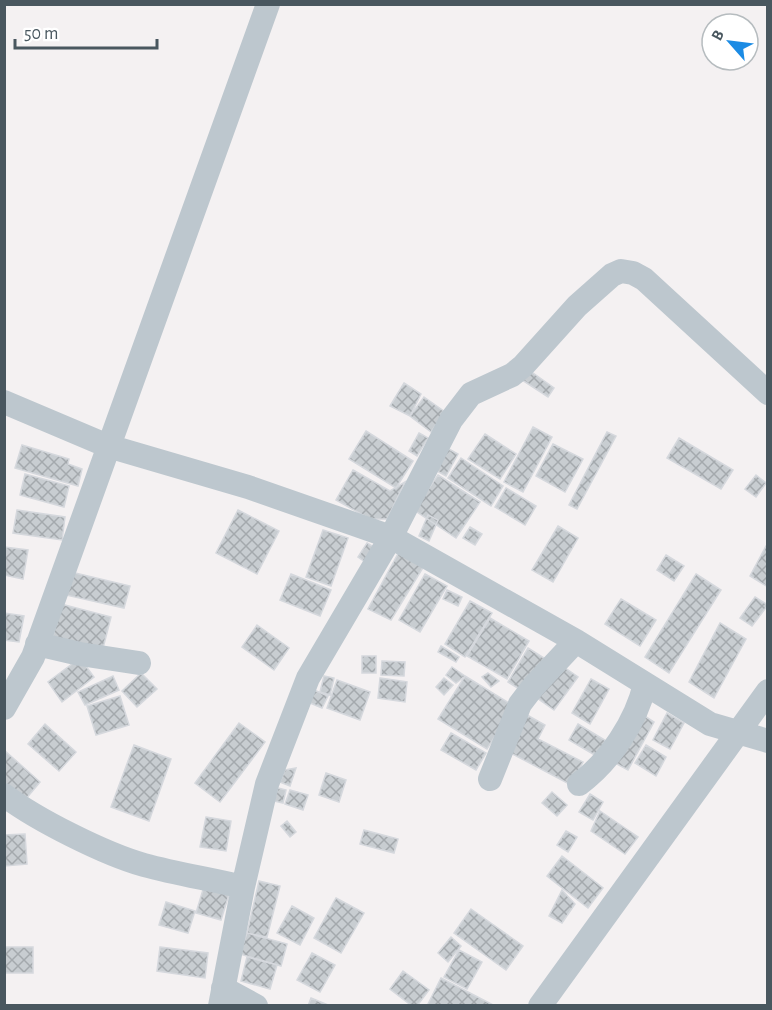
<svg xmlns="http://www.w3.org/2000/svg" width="772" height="1010" font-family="'Alegreya Sans',sans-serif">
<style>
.building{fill:url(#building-cross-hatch);stroke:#d5d8dd;stroke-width:1.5}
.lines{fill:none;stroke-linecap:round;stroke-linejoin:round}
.minor{stroke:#bdc7ce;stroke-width:24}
</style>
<defs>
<pattern id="building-cross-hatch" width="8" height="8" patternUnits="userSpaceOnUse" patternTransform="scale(1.5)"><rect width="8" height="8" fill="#c8cdd1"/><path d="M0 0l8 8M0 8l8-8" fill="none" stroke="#a4a9ad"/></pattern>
</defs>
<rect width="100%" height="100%" fill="#f4f1f2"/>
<path class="building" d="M 526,368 L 554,388 L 548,397 L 519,378 Z
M 404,383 L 421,394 L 410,416 L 390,406 Z
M 424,397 L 445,412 L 431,432 L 410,416 Z
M 533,427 L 552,437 L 523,492 L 504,482 Z
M 366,431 L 413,461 L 396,488 L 349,459 Z
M 607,432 L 616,436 L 577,509 L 569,505 Z
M 419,433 L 428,438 L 417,456 L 409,451 Z
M 485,434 L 516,454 L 500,479 L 468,459 Z
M 679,438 L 733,470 L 721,489 L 667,458 Z
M 553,444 L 583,459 L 565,492 L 536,476 Z
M 22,445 L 69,459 L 68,464 L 82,469 L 78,486 L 15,468 Z
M 447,448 L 458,454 L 446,476 L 435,470 Z
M 461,458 L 503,486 L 491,506 L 448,478 Z
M 353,470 L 390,491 L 405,482 L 387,519 L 370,519 L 336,500 Z
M 25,474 L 69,486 L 64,507 L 20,495 Z
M 438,475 L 480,502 L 456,538 L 414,510 Z
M 756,475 L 766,483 L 756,497 L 745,489 Z
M 506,488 L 536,506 L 525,525 L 495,507 Z
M 17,510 L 65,517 L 62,540 L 13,533 Z
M 238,510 L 279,531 L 257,574 L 216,553 Z
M 428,515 L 438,520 L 429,541 L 419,536 Z
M 558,526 L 578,538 L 553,582 L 532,570 Z
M 470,527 L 482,534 L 475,545 L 463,538 Z
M 323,530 L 348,538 L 331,586 L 306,577 Z
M 367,543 L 377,549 L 368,564 L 358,557 Z
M 766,546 L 768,546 L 768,587 L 750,576 Z
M 4,547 L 28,550 L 23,579 L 4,575 Z
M 400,550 L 424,566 L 391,620 L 368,609 Z
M 666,555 L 684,566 L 674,581 L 657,570 Z
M 71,572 L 130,586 L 124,608 L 66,595 Z
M 291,574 L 331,590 L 320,616 L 280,600 Z
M 425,574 L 447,586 L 420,632 L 399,620 Z
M 696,574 L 721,590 L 669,673 L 645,657 Z
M 447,590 L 462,597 L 458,606 L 443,599 Z
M 755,597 L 768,605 L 752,626 L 740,618 Z
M 621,599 L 656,620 L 640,646 L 605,624 Z
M 470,601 L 492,613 L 465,657 L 445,644 Z
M 61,604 L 111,617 L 102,652 L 52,640 Z
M 4,613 L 24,616 L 19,642 L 4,640 Z
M 490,618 L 529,641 L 507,679 L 467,656 Z
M 720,623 L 746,639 L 714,698 L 689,682 Z
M 257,625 L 289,648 L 274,670 L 242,647 Z
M 441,646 L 459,657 L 456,662 L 438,652 Z
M 528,648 L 544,658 L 524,692 L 508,682 Z
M 362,656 L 376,656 L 376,673 L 362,673 Z
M 80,658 L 94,677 L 62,702 L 48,682 Z
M 382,661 L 405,662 L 404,676 L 381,675 Z
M 561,665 L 578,677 L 554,710 L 537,698 Z
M 452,667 L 465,676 L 456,683 L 446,675 Z
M 141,673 L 157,689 L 137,707 L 122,691 Z
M 488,673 L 499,681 L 491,687 L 482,677 Z
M 113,676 L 119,690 L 85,705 L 78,692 Z
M 324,676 L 334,678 L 330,695 L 320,692 Z
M 465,676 L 514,706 L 487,749 L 438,719 Z
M 380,678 L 407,682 L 405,702 L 378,698 Z
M 444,678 L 453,685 L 444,695 L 436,687 Z
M 591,679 L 609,689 L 590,724 L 572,713 Z
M 337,680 L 370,692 L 360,720 L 327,708 Z
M 314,690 L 328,696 L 322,708 L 308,702 Z
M 120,696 L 129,725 L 96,735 L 87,706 Z
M 640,713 L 654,722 L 628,770 L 613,762 Z
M 667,713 L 684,723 L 670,749 L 653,740 Z
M 527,715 L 545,725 L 538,739 L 583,762 L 571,785 L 507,751 Z
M 239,723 L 265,742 L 220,802 L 195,783 Z
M 45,724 L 76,752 L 59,771 L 28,744 Z
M 578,724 L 608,742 L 598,757 L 569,740 Z
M 451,733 L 486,753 L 476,770 L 441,750 Z
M 134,745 L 171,759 L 149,821 L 111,807 Z
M 646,745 L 666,757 L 656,776 L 635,763 Z
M 4,750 L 40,782 L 25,800 L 4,782 Z
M 296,768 L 290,786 L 280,782 L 285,770 Z
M 326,773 L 346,780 L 339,802 L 319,795 Z
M 278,788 L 286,790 L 283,803 L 274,801 Z
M 290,790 L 308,795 L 303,810 L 285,804 Z
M 552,792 L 567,805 L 557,816 L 542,803 Z
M 590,794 L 603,802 L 593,820 L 579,812 Z
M 600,811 L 638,837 L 625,854 L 591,831 Z
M 206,817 L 231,821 L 226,851 L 200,847 Z
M 287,821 L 296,832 L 290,837 L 281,826 Z
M 364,830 L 398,839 L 394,853 L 360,844 Z
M 566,831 L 577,837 L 568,852 L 557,845 Z
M 25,834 L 27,864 L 4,866 L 4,835 Z
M 562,856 L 603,888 L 588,908 L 547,876 Z
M 259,881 L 280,886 L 267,937 L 247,933 Z
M 205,883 L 230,891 L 221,920 L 196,913 Z
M 562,890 L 575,904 L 562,923 L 549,916 Z
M 336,898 L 364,913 L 341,953 L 314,938 Z
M 166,902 L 195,911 L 188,933 L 159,925 Z
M 292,906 L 314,918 L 300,945 L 277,933 Z
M 471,909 L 523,946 L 506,970 L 454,933 Z
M 247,933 L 287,944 L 281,966 L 240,954 Z
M 451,937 L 461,946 L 448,962 L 438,953 Z
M 4,947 L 33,947 L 33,973 L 4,973 Z
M 160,947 L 208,953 L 205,978 L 157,971 Z
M 459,950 L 482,962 L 467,989 L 444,977 Z
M 312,953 L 335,965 L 320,992 L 297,980 Z
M 247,957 L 277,965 L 270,989 L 241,981 Z
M 403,971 L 429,990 L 417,1006 L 412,1006 L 390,989 Z
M 441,978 L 495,1006 L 427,1006 Z
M 311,998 L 328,1005 L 308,1006 Z"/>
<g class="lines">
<path class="minor" d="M 4,402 L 108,446 L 248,487 L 391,537 L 576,641 L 710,724 L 768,741
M 37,644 L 80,654 L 139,663
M 4,708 L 33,657 L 268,4
M 490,779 L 520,704 L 533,687 L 576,641
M 579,784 C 610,761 636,722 645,684
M 4,795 C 37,820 105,854 144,865 C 177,874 210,879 243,887
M 223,988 L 256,1006
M 220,1006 L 243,887 L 267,784 L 308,678 L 391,537 L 451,420 L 471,394 L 512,375 L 523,366 L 577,306 L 612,275 L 621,271 L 633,273 L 644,279 L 768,393
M 540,1006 L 768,691"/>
</g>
<rect width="772" height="1010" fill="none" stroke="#49575f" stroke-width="12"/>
<g transform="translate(730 42) rotate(298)"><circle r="28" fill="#ffffff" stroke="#b6bcbf" stroke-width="1.5"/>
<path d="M0-4.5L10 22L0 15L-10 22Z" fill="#1b8be4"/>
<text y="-9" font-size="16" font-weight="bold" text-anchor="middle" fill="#49575f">B</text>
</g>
<path d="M15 39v9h142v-9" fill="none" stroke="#49575f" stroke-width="3"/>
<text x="24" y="39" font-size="18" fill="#49575f" stroke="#ffffff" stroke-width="4.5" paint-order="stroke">50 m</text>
</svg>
